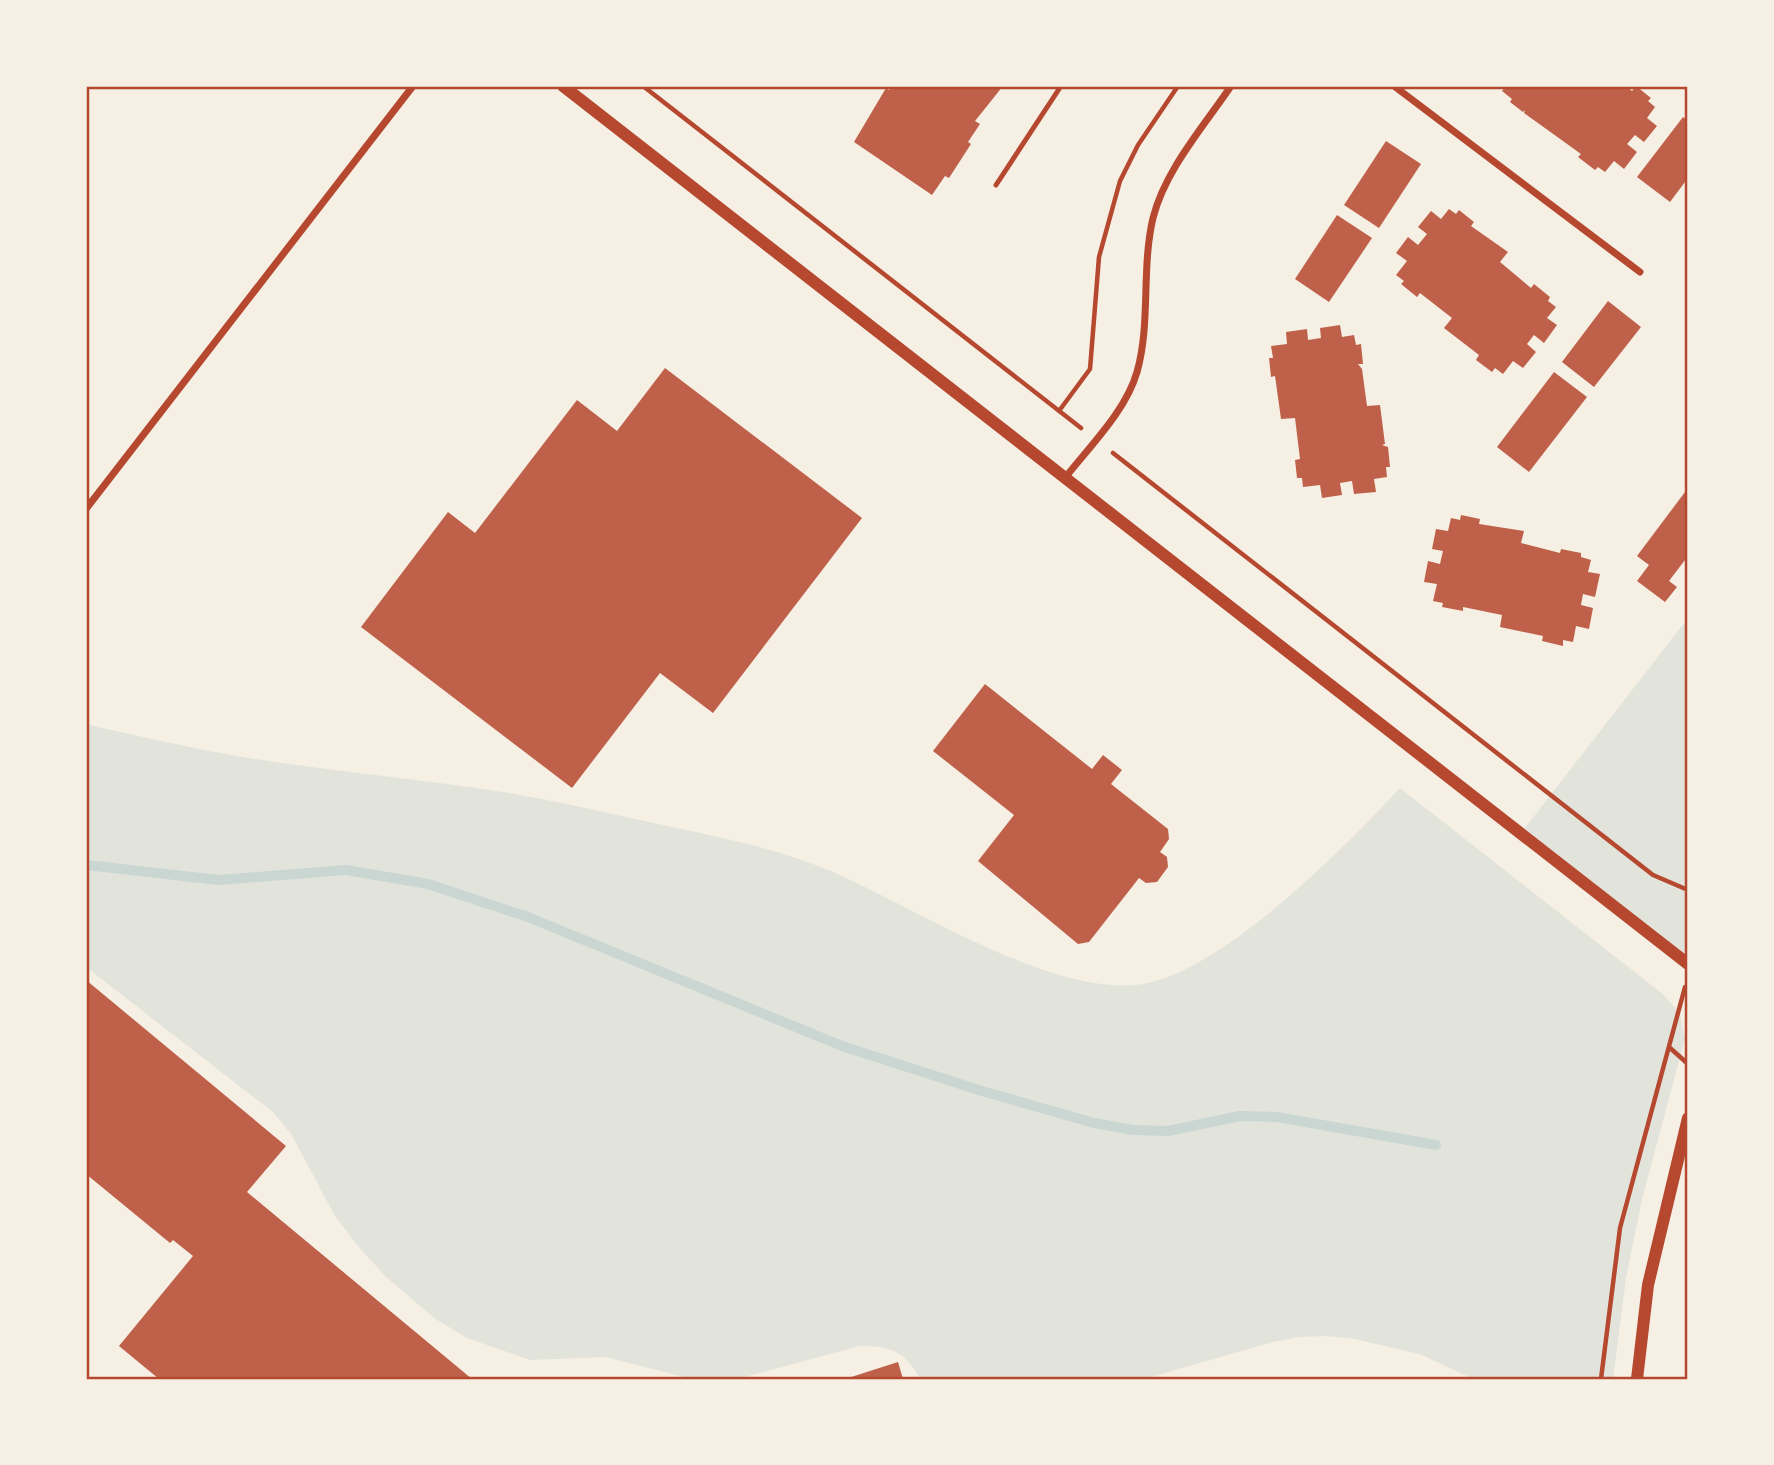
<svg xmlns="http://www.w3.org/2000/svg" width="1774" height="1465" font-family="'Roboto Condensed',sans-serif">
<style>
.green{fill:#e2e4dc}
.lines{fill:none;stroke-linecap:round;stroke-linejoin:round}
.stream{stroke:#c9d6d2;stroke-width:10}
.building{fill:#bf614a}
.path{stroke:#b5482f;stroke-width:4.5}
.service{stroke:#b5482f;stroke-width:5}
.minor{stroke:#b5482f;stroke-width:7}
.tertiary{stroke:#b5482f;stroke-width:12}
.neatline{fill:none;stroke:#b5482f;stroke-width:2.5}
</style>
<rect width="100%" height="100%" fill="#f6efe4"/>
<path class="green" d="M 1688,618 L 1688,964 L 1521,833 Z
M 86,724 C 146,738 207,752 268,761 C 348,773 429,780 509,793 C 556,801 603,812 649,822 C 712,836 776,847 835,873 C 917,909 1045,992 1134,985 C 1216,979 1344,848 1400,788 L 1664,995 L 1680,1014 L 1685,1039 L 1642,1199 L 1626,1278 L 1613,1379 L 1474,1379 L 1419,1354 L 1355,1339 L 1326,1336 L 1299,1337 L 1273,1342 L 1144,1379 L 920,1379 C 906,1352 890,1345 860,1346 L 737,1379 L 692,1379 L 605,1357 L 530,1360 L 467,1338 L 434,1318 L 385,1276 L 358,1246 L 335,1216 L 291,1134 L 274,1113 L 86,967 Z"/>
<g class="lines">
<path class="stream" d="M 86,865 L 219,880 L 346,870 L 428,884 L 528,917 L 842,1046 L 982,1091 L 1094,1123 L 1133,1130 L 1168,1131 L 1240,1116 L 1277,1117 L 1436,1145"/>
</g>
<path class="building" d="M 201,86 L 232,86 L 230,89 L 205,89 Z
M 892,86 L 1003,86 L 975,121 L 980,124 L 968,142 L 971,144 L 949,178 L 945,176 L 932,195 L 854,142 L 886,88 L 889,90 Z
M 1506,86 L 1626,86 L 1632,91 L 1636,86 L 1651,98 L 1648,101 L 1655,107 L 1647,118 L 1657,126 L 1644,142 L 1635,135 L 1627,144 L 1637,152 L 1624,169 L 1614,161 L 1605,172 L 1598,167 L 1595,170 L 1578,157 L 1581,154 L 1524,113 L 1525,110 L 1523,112 L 1510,102 L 1512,99 L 1502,91 Z
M 1683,117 L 1688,121 L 1688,178 L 1670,202 L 1637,177 Z
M 1386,141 L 1421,164 L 1379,228 L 1344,205 Z
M 1449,209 L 1456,214 L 1459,210 L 1474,222 L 1471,226 L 1508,252 L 1500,262 L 1531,288 L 1534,284 L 1550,297 L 1548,301 L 1556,307 L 1547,318 L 1557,325 L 1544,343 L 1534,335 L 1527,344 L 1536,352 L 1523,368 L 1513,361 L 1503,374 L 1495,368 L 1492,372 L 1476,360 L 1479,355 L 1444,328 L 1452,318 L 1420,293 L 1417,297 L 1401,284 L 1404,281 L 1396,275 L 1407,261 L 1396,253 L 1408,237 L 1418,245 L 1427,234 L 1418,227 L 1431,211 L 1441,219 Z
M 1337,215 L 1372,238 L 1329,302 L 1295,279 Z
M 1608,301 L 1641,327 L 1594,387 L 1562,362 Z
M 1340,325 L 1342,337 L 1354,335 L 1356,345 L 1361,344 L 1363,364 L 1358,364 L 1362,369 L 1367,406 L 1380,405 L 1385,444 L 1382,445 L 1388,447 L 1390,467 L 1386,467 L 1387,477 L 1374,479 L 1376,492 L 1354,494 L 1352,481 L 1340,483 L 1342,495 L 1322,498 L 1320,485 L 1303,487 L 1302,478 L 1297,478 L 1295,460 L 1300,459 L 1295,418 L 1281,419 L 1275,376 L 1271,377 L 1269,358 L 1273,358 L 1271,346 L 1287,344 L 1286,332 L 1307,329 L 1308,340 L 1321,338 L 1320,328 Z
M 665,368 L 862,518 L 713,713 L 660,673 L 572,788 L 361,627 L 448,512 L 475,533 L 577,400 L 617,431 Z
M 1554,372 L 1587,397 L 1529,472 L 1497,447 Z
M 1688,488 L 1688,556 L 1669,581 L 1677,587 L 1665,602 L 1637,581 L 1649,565 L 1637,556 Z
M 1461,515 L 1480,519 L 1479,524 L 1524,531 L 1521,543 L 1560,553 L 1561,549 L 1581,553 L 1581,557 L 1591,560 L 1588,572 L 1600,574 L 1595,597 L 1583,594 L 1581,605 L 1593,608 L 1589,629 L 1576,626 L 1573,642 L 1563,640 L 1563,646 L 1542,641 L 1543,636 L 1500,627 L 1502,615 L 1463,607 L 1463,611 L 1442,607 L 1443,603 L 1433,601 L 1437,584 L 1424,582 L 1428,561 L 1440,564 L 1443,551 L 1432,549 L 1436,529 L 1448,531 L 1451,518 L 1460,520 Z
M 985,684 L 1092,769 L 1103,755 L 1122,770 L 1111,784 L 1168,829 L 1169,839 L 1160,852 L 1167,857 L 1168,867 L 1157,882 L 1146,883 L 1139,878 L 1089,942 L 1078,944 L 978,861 L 1014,815 L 933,751 Z
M 86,980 L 286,1146 L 247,1192 L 472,1379 L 159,1379 L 119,1346 L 193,1256 L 173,1240 L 170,1243 L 86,1174 Z
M 898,1362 L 903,1379 L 845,1379 Z"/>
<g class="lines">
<path class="path" d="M 643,86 L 1081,428
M 1059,411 L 1090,369 L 1099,257 L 1120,181 L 1138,145 L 1178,86
M 1113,453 L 1653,875 L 1688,890
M 1669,1047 L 1688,1064
M 1601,1379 L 1620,1228 L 1685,987"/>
<path class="service" d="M 996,185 L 1061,86"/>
<path class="minor" d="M 1394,86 L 1640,272
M 1065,478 C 1089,447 1126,411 1137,372 C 1151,323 1141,269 1153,218 C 1165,170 1204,126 1231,86
M 86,509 L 413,86"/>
<path class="tertiary" d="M 563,86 L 1688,964
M 1637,1379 L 1648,1285 L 1688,1118"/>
</g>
<rect width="1774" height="1465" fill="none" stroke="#f6efe4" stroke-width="175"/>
<rect x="88" y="88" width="1598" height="1290" class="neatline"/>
</svg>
